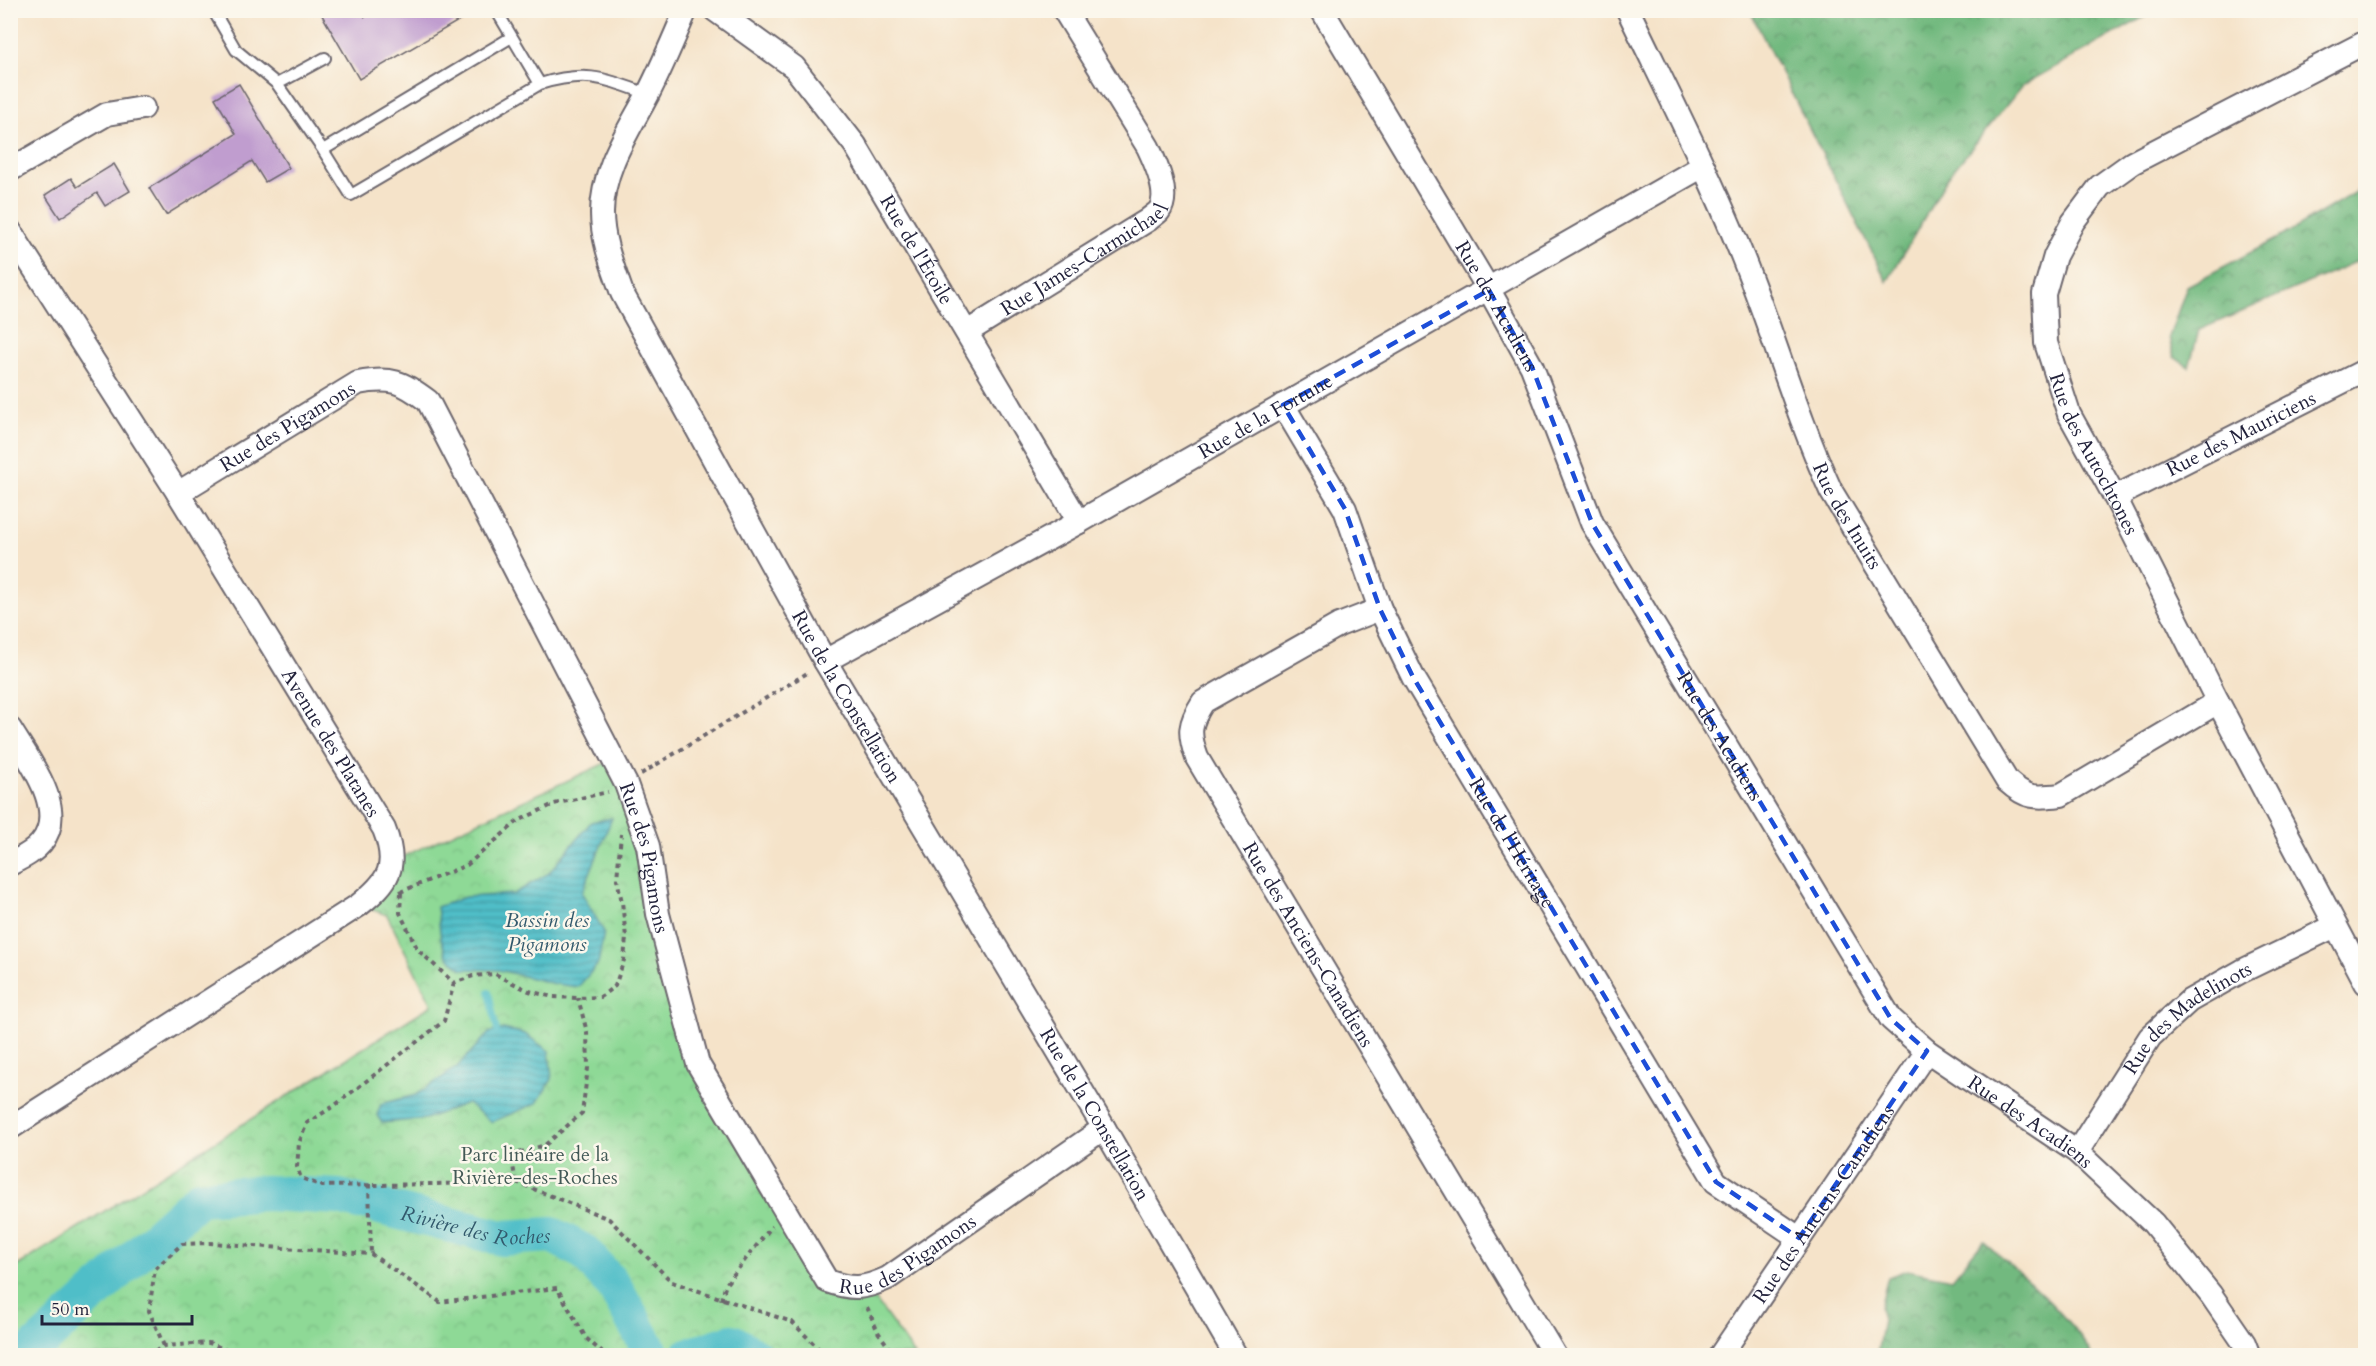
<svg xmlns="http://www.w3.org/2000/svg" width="2376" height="1366" font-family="Cardo,serif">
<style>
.forest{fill:url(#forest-crowns);stroke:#4a6e5d;stroke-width:1.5}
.park{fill:url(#park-crowns);stroke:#587e68;stroke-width:1.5}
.water{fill:url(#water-rules);stroke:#397082;stroke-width:1.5}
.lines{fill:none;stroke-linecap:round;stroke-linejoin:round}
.stream{stroke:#50bec8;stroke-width:6}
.river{stroke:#50bec8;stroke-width:36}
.building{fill:#c09dcf}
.service-casing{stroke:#6c666d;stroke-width:14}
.minor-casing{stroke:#6c666d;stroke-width:26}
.path{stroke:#6c666d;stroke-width:4;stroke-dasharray:4.5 4.5;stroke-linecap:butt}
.service{stroke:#fff;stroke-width:10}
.minor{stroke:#fff;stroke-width:22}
.marked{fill:none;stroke:#1d4ed8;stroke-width:4.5;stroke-dasharray:12 8;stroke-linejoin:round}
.labels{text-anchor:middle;stroke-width:5;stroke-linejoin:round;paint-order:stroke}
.street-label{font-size:20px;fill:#22223b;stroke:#fbf7ec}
.park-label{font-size:20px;fill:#425956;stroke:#fbf7ec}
.water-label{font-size:21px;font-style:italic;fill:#32596c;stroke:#fbf7ec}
</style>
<defs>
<pattern id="forest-crowns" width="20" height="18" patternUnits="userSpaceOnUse" patternTransform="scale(1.5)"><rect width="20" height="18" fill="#72b97f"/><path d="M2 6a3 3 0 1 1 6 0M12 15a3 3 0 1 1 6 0" fill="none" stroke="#5d9669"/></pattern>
<pattern id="park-crowns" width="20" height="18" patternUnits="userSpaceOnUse" patternTransform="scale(1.5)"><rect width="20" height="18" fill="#8ed996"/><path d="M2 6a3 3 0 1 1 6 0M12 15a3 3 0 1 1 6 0" fill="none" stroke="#7aba82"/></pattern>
<pattern id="water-rules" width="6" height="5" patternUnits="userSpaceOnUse" patternTransform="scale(1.5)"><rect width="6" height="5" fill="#50bec8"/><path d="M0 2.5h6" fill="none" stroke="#429aa4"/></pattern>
</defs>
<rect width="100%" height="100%" fill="#fbf7ec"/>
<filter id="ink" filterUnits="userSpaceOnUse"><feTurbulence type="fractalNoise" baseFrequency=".0167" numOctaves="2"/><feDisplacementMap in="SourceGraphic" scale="12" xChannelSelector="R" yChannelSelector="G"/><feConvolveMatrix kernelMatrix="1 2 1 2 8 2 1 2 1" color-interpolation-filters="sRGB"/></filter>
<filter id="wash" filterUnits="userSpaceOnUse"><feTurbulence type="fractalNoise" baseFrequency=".008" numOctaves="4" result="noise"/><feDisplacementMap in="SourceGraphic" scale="24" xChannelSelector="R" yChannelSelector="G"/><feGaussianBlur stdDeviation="1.35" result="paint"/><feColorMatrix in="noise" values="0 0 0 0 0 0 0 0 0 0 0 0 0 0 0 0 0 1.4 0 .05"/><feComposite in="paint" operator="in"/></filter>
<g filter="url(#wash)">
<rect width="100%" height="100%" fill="#f5e3c9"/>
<path class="forest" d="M 1750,11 L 2155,11 L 2023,85 L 1948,177 L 1887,282 Z
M 2365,186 L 2365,258 L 2199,330 L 2189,367 L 2174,357 L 2169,337 L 2187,286 L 2282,236 Z
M 1983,1241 C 2018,1271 2070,1316 2092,1355 L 1877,1355 L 1883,1319 L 1880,1308 L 1888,1277 L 1907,1270 L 1952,1279 Z"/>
<path class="park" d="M 614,759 L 698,1064 L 817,1267 L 867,1288 L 915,1355 L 11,1356 L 11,1270 L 432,1005 L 387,915 L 359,905 L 391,862 Z"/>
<path class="water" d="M 612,818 L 582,893 L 604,932 L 598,964 L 578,987 L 555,984 L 499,970 L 462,969 L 447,956 L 441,939 L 437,907 L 465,897 L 514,894 L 549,873 L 591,822 Z
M 503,1029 L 525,1034 L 549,1051 L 552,1079 L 537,1103 L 492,1122 L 467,1103 L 425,1119 L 382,1123 L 377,1115 L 381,1104 L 416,1095 L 457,1067 L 489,1033 Z"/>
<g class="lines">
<path class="stream" d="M 489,992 L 497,1031"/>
<g class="river">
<path id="s1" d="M 380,1207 L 502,1238 L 552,1235 L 584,1252 L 614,1286 L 653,1356"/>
<path d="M 26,1356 L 199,1198 L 266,1193 L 339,1197 L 359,1202"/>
<path d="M 688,1356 L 732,1342 L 755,1356"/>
</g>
</g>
<g id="blocks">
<path class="building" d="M 319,10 L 361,10 L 365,17 L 375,10 L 477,10 L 359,79 Z
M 239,84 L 289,168 L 265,182 L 252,161 L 166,215 L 149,188 L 236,134 L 215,98 Z
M 114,164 L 130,191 L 105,206 L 97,193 L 60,218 L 45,195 L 71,178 L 77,187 Z"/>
</g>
</g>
<g filter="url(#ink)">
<use href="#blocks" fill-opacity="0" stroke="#6c666d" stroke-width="1.5"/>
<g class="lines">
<defs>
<path id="service" d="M 213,10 L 236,50 L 277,84 L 323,150
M 496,10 L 540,84
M 510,38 L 323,150 L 351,195 L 540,84 C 587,70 603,78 648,94
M 277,84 L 325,58"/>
<g id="minor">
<path id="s2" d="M 686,10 C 674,38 662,67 648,94 C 628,132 602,169 602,213 C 602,241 613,267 622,293 L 825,661 L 1104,1128 L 1236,1356"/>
<path id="s3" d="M 715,10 L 794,67 L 855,145 L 1079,522"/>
<path id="s4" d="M 1322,10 L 1489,290 L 1532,367 L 1592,523 L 1891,1019 L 1927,1051 L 2077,1152 L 2153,1223 L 2211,1295 L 2244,1343 L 2249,1356"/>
<path id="s5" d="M 1628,10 C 1667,91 1708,171 1741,253 C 1773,332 1796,414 1831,491 L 2007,781 C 2027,799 2035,798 2061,795 L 2218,702"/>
<path id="s6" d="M 2366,42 L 2132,163 L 2100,186 L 2073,222 L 2055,256 L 2044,294 L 2046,343 L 2069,414 L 2115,497 L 2218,702 L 2366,983"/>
<path d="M 10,170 L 107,114 L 143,108"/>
<path id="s7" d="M 10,231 L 178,493 L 384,829 C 399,867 389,881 359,905 L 10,1128"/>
<path id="s8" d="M 967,332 L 1148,220 C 1151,217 1156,214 1159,211 C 1171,195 1155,162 1148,147 L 1064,10"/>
<path id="s9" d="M 1283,405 L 1345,509 L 1380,609 L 1413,677 L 1716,1182 L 1799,1238"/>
<path id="s10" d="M 178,493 L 358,383 C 391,377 402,381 428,401 L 626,784 L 648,846 L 658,914 L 698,1064 L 827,1281 C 852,1290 864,1289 888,1278 L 1104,1128"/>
<path id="s11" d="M 2115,497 L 2366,370"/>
<path id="s12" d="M 1380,609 L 1339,625 L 1203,702 C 1189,724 1188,733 1197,758 L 1555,1356"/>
<path id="s13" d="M 825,661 L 1079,522 L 1703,166"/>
<path d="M 10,729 C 28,759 69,810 41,843 C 33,853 21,858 10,864"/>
<path id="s14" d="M 2077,1152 L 2150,1037 L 2189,1001 L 2242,971 L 2335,926"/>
<path id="s15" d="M 1720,1356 L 1927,1051"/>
</g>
</defs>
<use href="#service" class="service-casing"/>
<use href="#minor" class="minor-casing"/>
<path class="path" d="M 641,774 L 809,672
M 400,892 L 467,865 L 518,821 L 554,804 L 608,792
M 401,893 L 400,913 L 418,950 L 454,983 L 473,976 L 495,974 L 529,991 L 553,997 L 578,998 L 600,997 L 615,986 L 624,960 L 626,937 L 622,902 L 617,879 L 621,834
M 454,983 L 444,1021 L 334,1106 L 307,1123 L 299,1143 L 297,1167 L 301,1178 L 322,1186 L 489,1183 L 503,1187 L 516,1182 L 511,1155 L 545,1145 L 582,1113 L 588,1068 L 587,1032 L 578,998
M 516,1182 L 609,1219 L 672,1282 L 792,1322 L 826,1356
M 369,1184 L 371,1254
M 721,1300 L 726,1284 L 772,1226
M 867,1307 L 878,1332 L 895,1356
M 164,1346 L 149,1311 L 155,1269 L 182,1244 L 210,1243 L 371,1254 L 440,1302 L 557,1288 L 586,1338 L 606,1356
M 147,1356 L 164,1346 L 209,1343 L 242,1356"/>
<use href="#service" class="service"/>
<use href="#minor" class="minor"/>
</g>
</g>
<path class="marked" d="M 1489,290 L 1532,367 L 1592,523 L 1891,1019 L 1927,1051 L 1799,1238 L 1716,1182 L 1413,677 L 1380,609 L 1345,509 L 1283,405 Z"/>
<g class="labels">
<g class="street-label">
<text dy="7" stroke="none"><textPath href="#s3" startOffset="318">Rue de l'Étoile</textPath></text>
<text dy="7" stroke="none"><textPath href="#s8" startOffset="138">Rue James-Carmichael</textPath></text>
<text dy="7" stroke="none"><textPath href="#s4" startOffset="344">Rue des Acadiens</textPath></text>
<text dy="7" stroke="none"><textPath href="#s13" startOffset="504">Rue de la Fortune</textPath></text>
<text dy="7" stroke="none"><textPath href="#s10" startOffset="128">Rue des Pigamons</textPath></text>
<text dy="7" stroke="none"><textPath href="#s11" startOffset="141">Rue des Mauriciens</textPath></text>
<text dy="7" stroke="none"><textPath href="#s6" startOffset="596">Rue des Autochtones</textPath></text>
<text dy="7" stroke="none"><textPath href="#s5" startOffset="552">Rue des Inuits</textPath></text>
<text dy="7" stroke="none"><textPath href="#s2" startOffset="766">Rue de la Constellation</textPath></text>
<text dy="7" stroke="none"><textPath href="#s4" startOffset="830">Rue des Acadiens</textPath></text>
<text dy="7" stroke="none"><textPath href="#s7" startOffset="604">Avenue des Platanes</textPath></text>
<text dy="7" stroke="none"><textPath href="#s9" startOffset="496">Rue de l'Héritage</textPath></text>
<text dy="7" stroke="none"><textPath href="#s10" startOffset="794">Rue des Pigamons</textPath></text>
<text dy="7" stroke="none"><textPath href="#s12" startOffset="477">Rue des Anciens-Canadiens</textPath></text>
<text dy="7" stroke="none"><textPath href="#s14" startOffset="177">Rue des Madelinots</textPath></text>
<text dy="7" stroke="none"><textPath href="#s2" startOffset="1252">Rue de la Constellation</textPath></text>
<text dy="7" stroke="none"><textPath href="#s4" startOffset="1334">Rue des Acadiens</textPath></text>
<text dy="7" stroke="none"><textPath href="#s15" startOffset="184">Rue des Anciens-Canadiens</textPath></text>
<text dy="7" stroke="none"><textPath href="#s10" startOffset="1350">Rue des Pigamons</textPath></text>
</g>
<g class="park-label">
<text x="535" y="1161">Parc linéaire de la<tspan x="535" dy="23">Rivière-des-Roches</tspan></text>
</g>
<g class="water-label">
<text x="547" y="927">Bassin des<tspan x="547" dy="24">Pigamons</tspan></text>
<text dy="7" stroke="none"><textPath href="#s1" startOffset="98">Rivière des Roches</textPath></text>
</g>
</g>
<rect width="2376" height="1366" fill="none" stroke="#fbf7ec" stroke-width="36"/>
<path d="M42 1315v9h150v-9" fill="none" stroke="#22223b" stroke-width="3"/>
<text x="51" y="1315" font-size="18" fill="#22223b" stroke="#fbf7ec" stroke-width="4.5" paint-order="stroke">50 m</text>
</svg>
